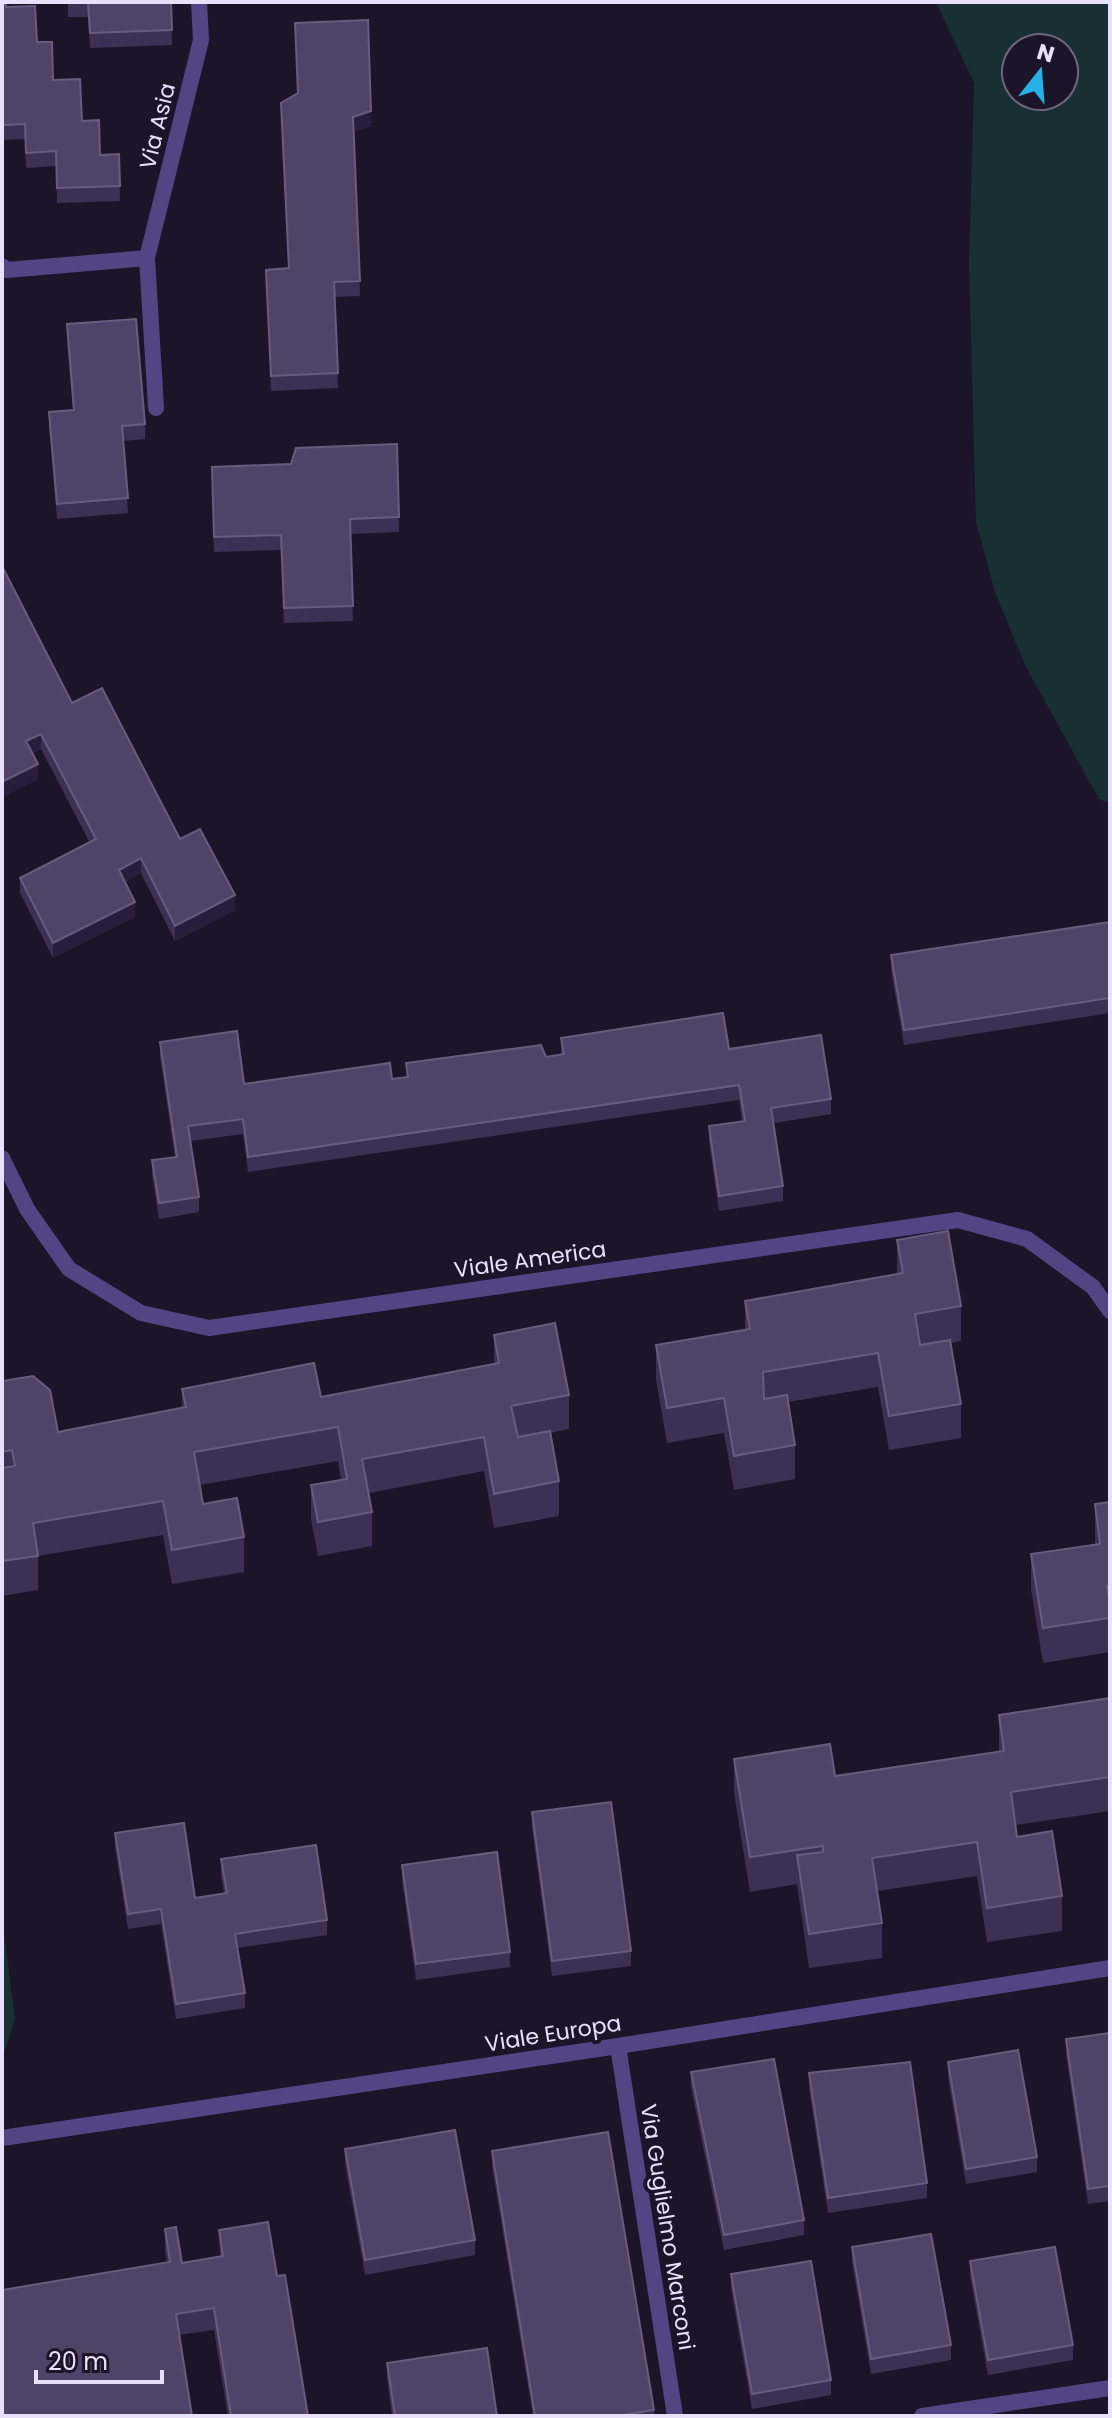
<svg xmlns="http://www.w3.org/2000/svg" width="1112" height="2418" font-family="Poppins,sans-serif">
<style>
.green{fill:#183033;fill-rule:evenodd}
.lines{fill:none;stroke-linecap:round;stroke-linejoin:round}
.street{stroke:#524583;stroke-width:16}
.wall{fill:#3e3055}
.shaded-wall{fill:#291d3d}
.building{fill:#504367;stroke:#685c7e;stroke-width:2}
.labels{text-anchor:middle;stroke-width:8;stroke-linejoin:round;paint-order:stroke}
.street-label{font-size:22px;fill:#e9e1fb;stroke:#1c152a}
</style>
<rect width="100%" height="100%" fill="#1c152a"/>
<path class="green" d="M 936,2 L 1110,2 L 1110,803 L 1099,799 L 1025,665 L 995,592 L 976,522 L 969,265 L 974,83 ZM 1016,48 L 1064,48 L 1064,96 L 1016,96 Z
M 2,1917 L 15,2019 L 2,2060 Z"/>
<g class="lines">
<path class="street" d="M 147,258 L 156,408
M 2,266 L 7,270 L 147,258 L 201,40 L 199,2
M 2,1158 L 27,1209 L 69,1269 L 141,1313 L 209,1328 L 958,1220 L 1027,1239 L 1093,1287 L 1110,1311
M 618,2046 L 675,2416
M 2,2138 L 618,2046 L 1110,1968
M 922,2416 L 1110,2388"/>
</g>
<path class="wall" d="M 2,2 L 37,42 L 53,80 L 82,121 L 100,155 L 119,154 L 120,201 L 57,203 L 56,166 L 26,168 L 25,139 L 2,140 Z
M 68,2 L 171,2 L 172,45 L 90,48 L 88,17 L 68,17 Z
M 281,103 L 371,126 L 353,132 L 360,296 L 334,297 L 338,388 L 271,391 L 266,270 L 288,268 Z
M 67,324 L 145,424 L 145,439 L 123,441 L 128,513 L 57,519 L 49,427 L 49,412 L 73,410 L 67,340 Z
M 397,444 L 399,532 L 350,534 L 353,621 L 284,623 L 281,550 L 214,552 L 212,482 L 291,464 Z
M 2,566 L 72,703 L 235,910 L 175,941 L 141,873 L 125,882 L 135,917 L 53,958 L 20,893 L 20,878 L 90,843 L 41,749 L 33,753 L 38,779 L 2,797 Z
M 1110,922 L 1110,1013 L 904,1045 L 891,970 L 891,955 Z
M 561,1038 L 729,1049 L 831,1099 L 831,1114 L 774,1123 L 783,1186 L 783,1201 L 719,1211 L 709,1141 L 709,1126 L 742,1121 L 739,1100 L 248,1172 L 243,1134 L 190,1141 L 199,1197 L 199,1212 L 159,1219 L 152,1175 L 152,1160 L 175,1157 L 160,1057 L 160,1042 L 244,1084 L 392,1079 L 406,1077 L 406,1063 L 546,1057 L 561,1054 Z
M 897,1240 L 961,1306 L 961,1341 L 951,1343 L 961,1404 L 961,1438 L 889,1450 L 878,1387 L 788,1402 L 795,1445 L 795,1479 L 734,1490 L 724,1433 L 667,1443 L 656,1379 L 656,1345 L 745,1330 L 745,1301 L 897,1274 Z
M 494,1335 L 569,1395 L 569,1429 L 550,1433 L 559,1481 L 559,1516 L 494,1528 L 484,1471 L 369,1493 L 372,1512 L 372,1546 L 318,1556 L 311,1519 L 311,1485 L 341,1480 L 338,1461 L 200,1485 L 203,1504 L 244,1537 L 244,1572 L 172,1584 L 163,1535 L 38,1556 L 38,1590 L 2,1596 L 2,1381 L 58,1432 L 182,1408 L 182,1389 L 321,1397 L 494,1364 Z
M 1110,1502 L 1110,1652 L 1043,1663 L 1031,1589 L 1031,1554 L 1095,1544 L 1095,1504 Z
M 1110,1698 L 1110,1811 L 1016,1825 L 1017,1837 L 1062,1896 L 1062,1931 L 987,1942 L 977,1876 L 877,1891 L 882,1923 L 882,1958 L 809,1968 L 797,1884 L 750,1892 L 734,1793 L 734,1759 L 835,1776 L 999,1751 L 999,1715 Z
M 532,1812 L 631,1951 L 631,1966 L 552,1976 L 532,1827 Z
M 115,1833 L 195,1898 L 224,1894 L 221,1874 L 221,1859 L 327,1920 L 327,1935 L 237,1948 L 245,1993 L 245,2008 L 176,2019 L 161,1924 L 128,1929 L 115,1848 Z
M 402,1865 L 510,1952 L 510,1967 L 416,1980 L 402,1880 Z
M 1110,2033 L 1110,2201 L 1088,2204 L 1066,2054 L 1066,2039 Z
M 948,2062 L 1037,2157 L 1037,2172 L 966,2184 L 948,2077 Z
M 691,2072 L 804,2220 L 804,2235 L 724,2250 L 691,2087 Z
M 809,2073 L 927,2183 L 927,2198 L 828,2213 L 809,2088 Z
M 345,2149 L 475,2240 L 475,2255 L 365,2275 L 345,2164 Z
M 492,2151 L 654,2410 L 654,2416 L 533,2416 L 492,2166 Z
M 165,2229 L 182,2263 L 220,2256 L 219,2230 L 277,2276 L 308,2416 L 228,2416 L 214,2330 L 179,2335 L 165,2251 Z
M 852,2247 L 951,2345 L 951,2360 L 871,2374 L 852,2262 Z
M 970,2261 L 1073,2345 L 1073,2360 L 988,2375 L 970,2276 Z
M 731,2274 L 831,2380 L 831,2395 L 752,2409 L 731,2289 Z
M 387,2363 L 497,2416 L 392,2416 L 387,2378 Z"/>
<path class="shaded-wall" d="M 371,111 L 371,126 L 353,132 L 353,117 Z
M 41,734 L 41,749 L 26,756 L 26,741 Z
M 38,764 L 38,779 L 2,797 L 2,782 Z
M 141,858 L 141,873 L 119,885 L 119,870 Z
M 235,895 L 235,910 L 175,941 L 175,926 Z
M 135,902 L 135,917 L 53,958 L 53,943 Z"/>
<path class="building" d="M 2,2 L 6,2 L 6,7 L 35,6 L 37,42 L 52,42 L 53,80 L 80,79 L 82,121 L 99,120 L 100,155 L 119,154 L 120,186 L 57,188 L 56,151 L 26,153 L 25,124 L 2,125 Z
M 88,2 L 171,2 L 172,30 L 90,33 Z
M 368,20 L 371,111 L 353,117 L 360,281 L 334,282 L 338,373 L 271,376 L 266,270 L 289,268 L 281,103 L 298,93 L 295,23 Z
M 136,319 L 145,424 L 122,426 L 128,498 L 57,504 L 49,412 L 74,410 L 67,324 Z
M 397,444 L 399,517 L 350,519 L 353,606 L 284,608 L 281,535 L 214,537 L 212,467 L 291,464 L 296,448 Z
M 2,566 L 72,703 L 102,688 L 180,839 L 200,829 L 235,895 L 175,926 L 141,858 L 119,870 L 135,902 L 53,943 L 20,878 L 96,839 L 41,734 L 26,741 L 38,764 L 2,782 Z
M 1110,922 L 1110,998 L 904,1030 L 891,955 Z
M 723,1013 L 729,1049 L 821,1035 L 831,1099 L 771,1108 L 783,1186 L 719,1196 L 709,1126 L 745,1121 L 739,1085 L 248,1157 L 243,1119 L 188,1126 L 199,1197 L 159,1203 L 152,1160 L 177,1157 L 160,1042 L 237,1031 L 244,1084 L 390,1063 L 392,1079 L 408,1077 L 406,1063 L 541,1045 L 546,1057 L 564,1054 L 561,1038 Z
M 948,1231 L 961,1306 L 915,1314 L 920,1345 L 950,1340 L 961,1404 L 889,1416 L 878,1353 L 763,1372 L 764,1399 L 787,1395 L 795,1445 L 734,1456 L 724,1398 L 667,1408 L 656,1345 L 750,1329 L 745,1301 L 903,1273 L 897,1240 Z
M 555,1323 L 569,1395 L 511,1406 L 518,1437 L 550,1431 L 559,1481 L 494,1494 L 484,1437 L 362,1459 L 372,1512 L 318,1522 L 311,1485 L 347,1479 L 338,1427 L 194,1452 L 203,1504 L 237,1498 L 244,1537 L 172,1550 L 163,1501 L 33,1523 L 38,1556 L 2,1561 L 2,1468 L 15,1466 L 12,1450 L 2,1452 L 2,1381 L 33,1376 L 50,1390 L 58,1432 L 186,1407 L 182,1389 L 314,1363 L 321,1397 L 499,1363 L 494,1335 Z
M 1110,1502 L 1110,1586 L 1107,1586 L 1110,1604 L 1110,1618 L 1043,1628 L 1031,1554 L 1100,1544 L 1095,1504 Z
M 1110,1698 L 1110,1777 L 1011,1792 L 1017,1837 L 1052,1831 L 1062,1896 L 987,1908 L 977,1842 L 872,1858 L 882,1923 L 809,1934 L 797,1855 L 823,1852 L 823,1846 L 750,1857 L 734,1759 L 830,1744 L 835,1776 L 1004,1751 L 999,1715 Z
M 611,1802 L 631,1951 L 552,1961 L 532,1812 Z
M 184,1823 L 195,1898 L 227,1893 L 221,1859 L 316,1845 L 327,1920 L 235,1934 L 245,1993 L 176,2004 L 161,1909 L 128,1914 L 115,1833 Z
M 497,1852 L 510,1952 L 416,1964 L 402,1865 Z
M 1110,2033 L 1110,2186 L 1088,2189 L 1066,2039 Z
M 1018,2050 L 1037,2157 L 966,2169 L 948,2062 Z
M 774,2059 L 804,2220 L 724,2235 L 691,2072 Z
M 910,2062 L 927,2183 L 828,2198 L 809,2073 Z
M 455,2130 L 475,2240 L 365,2260 L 345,2149 Z
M 608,2132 L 654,2410 L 617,2416 L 535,2416 L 492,2151 Z
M 268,2222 L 277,2276 L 285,2275 L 308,2416 L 231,2416 L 214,2308 L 176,2314 L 192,2416 L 2,2416 L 2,2290 L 170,2262 L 165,2229 L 176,2227 L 182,2263 L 223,2256 L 219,2230 Z
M 931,2234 L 951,2345 L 871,2359 L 852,2247 Z
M 1055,2247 L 1073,2345 L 988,2360 L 970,2261 Z
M 811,2261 L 831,2380 L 752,2394 L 731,2274 Z
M 487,2348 L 497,2416 L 395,2416 L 387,2363 Z"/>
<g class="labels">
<g class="street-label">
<text transform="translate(157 126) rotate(-76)" y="8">Via Asia</text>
<text transform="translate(530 1259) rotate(-8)" y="8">Viale America</text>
<text transform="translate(553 2033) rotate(-9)" y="8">Viale Europa</text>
<text transform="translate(668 2227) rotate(81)" y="8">Via Guglielmo Marconi</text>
</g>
</g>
<rect width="1112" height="2418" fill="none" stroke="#e9e1fb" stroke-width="8"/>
<g transform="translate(1040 72) rotate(17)"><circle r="38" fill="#1c152a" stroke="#6e677e" stroke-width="2"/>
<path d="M0-6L14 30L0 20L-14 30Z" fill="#24b2e4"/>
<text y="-12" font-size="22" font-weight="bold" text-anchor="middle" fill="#e9e1fb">N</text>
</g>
<path d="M36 2370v12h126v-12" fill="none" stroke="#e9e1fb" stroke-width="4"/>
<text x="48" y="2370" font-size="24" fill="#e9e1fb" stroke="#1c152a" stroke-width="6" paint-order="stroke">20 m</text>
</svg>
